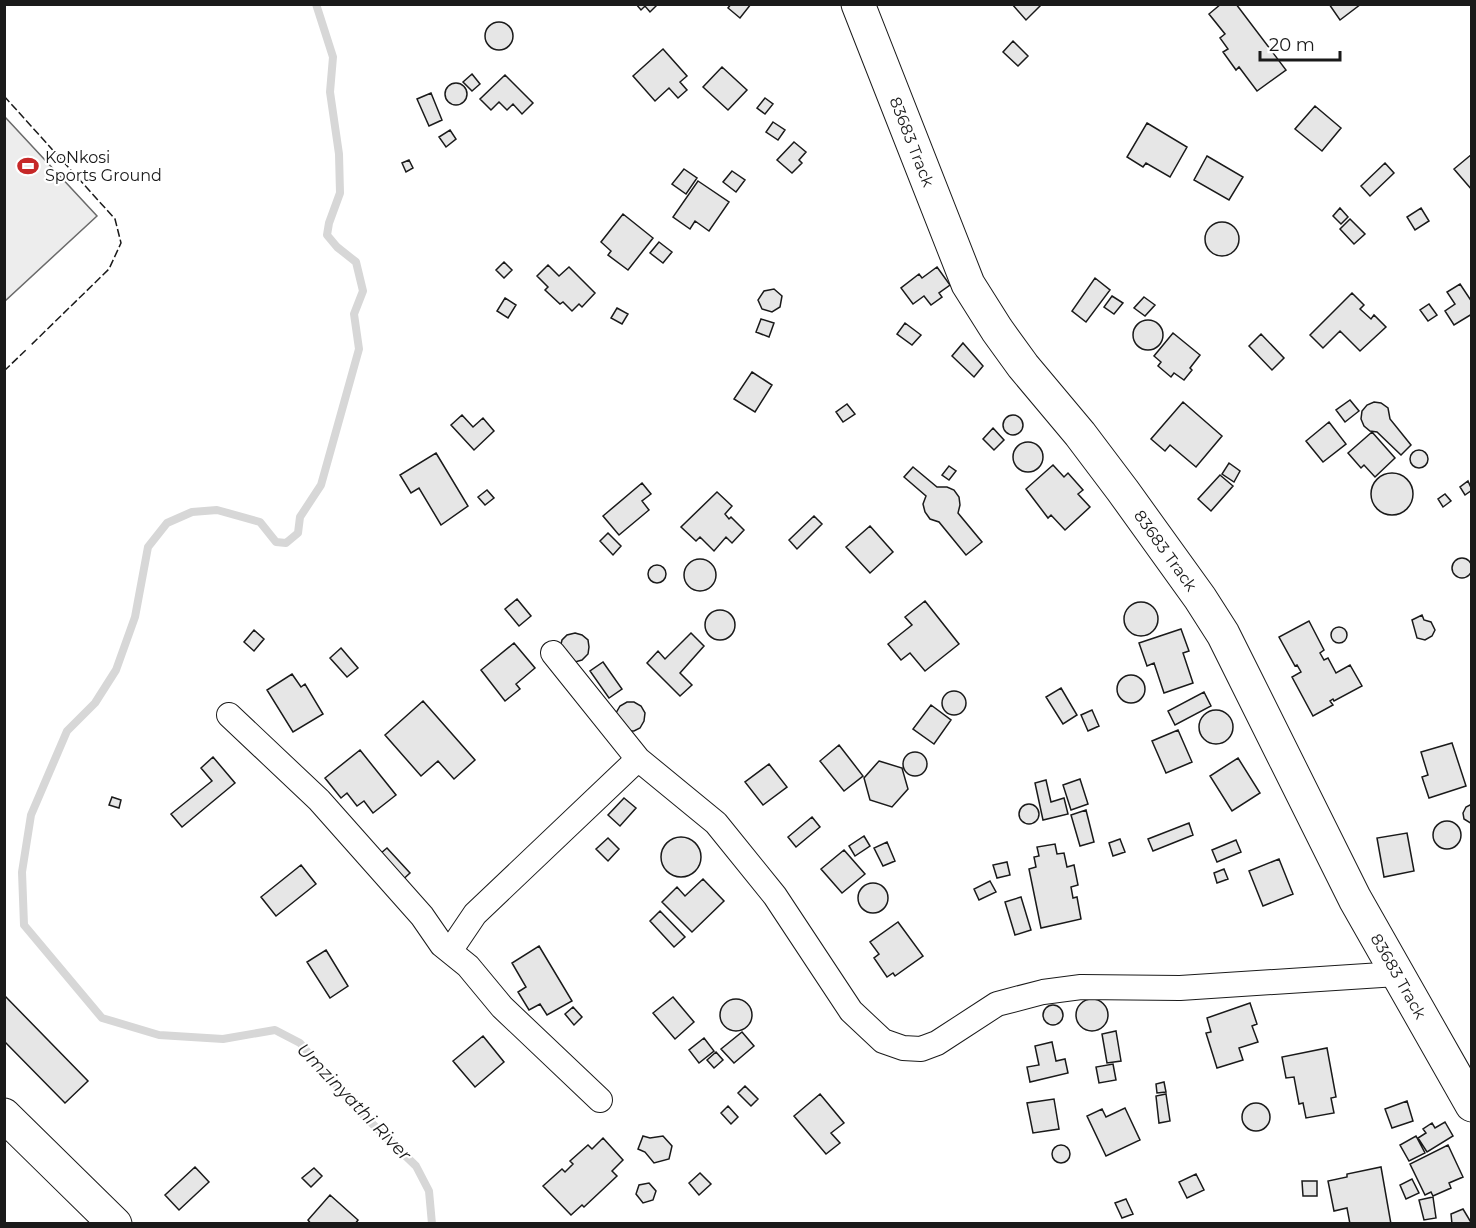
<svg xmlns="http://www.w3.org/2000/svg" width="1476" height="1228" font-family="Montserrat,sans-serif">
<style>
.built{fill:#ededed;stroke:#6a6a6a;stroke-width:1.5}
.lines{fill:none;stroke-linecap:round;stroke-linejoin:round}
.stream{stroke:#d7d7d7;stroke-width:8}
.building{fill:#e6e6e6;stroke:#1a1a1a;stroke-width:1.5}
.street-casing{stroke:#1a1a1a;stroke-width:26}
.secondary-casing{stroke:#1a1a1a;stroke-width:35}
.street{stroke:#fff;stroke-width:24}
.secondary{stroke:#fff;stroke-width:33}
.fence{stroke:#1a1a1a;stroke-width:1.5;stroke-dasharray:8 3;stroke-linecap:butt}
.labels{text-anchor:middle;stroke-width:4.5;stroke-linejoin:round;paint-order:stroke}
.street-label{font-size:16px;fill:#1a1a1a;stroke:#fff}
.poi-label{font-size:16px;fill:#1a1a1a;stroke:#fff;text-anchor:start}
.water-label{font-size:18px;font-style:italic;fill:#1a1a1a;stroke:#fff}
</style>
<rect width="100%" height="100%" fill="#fff"/>
<path class="built" d="M 5,117 L 97,216 L 5,301 Z"/>
<g class="lines">
<path class="stream" d="M 316,4 L 333,57 L 330,92 L 339,154 L 340,193 L 329,223 L 327,235 L 337,247 L 356,262 L 363,291 L 354,314 L 359,349 L 321,485 L 300,517 L 298,533 L 286,543 L 276,542 L 260,522 L 217,510 L 192,512 L 167,523 L 148,547 L 135,617 L 116,670 L 95,703 L 67,731 L 31,815 L 22,872 L 24,925 L 102,1018 L 159,1035 L 223,1039 L 275,1030 L 300,1043 L 357,1109 L 416,1166 L 429,1191 L 432,1224"/>
</g>
<path class="building" d="M 636,4 L 658,4 L 650,12 L 645,6 L 641,10 Z
M 731,4 L 751,4 L 740,18 L 728,8 Z
M 1012,4 L 1042,4 L 1026,20 Z
M 1221,4 L 1236,4 L 1286,70 L 1257,91 L 1239,67 L 1236,70 L 1223,52 L 1228,49 L 1220,38 L 1225,34 L 1209,14 Z
M 1329,4 L 1361,4 L 1340,20 Z
M485 36a14 14 0 1 1 28 0a14 14 0 1 1-28 0Z
M 1013,41 L 1028,56 L 1018,66 L 1003,52 Z
M 663,49 L 687,76 L 680,82 L 687,90 L 678,98 L 669,88 L 655,101 L 633,76 Z
M 722,67 L 747,90 L 728,110 L 703,87 Z
M 472,74 L 480,84 L 472,91 L 463,82 Z
M 505,75 L 533,103 L 522,114 L 513,104 L 507,110 L 499,102 L 491,110 L 480,99 Z
M445 94a11 11 0 1 1 22 0a11 11 0 1 1-22 0Z
M 431,93 L 442,120 L 429,126 L 417,99 Z
M 765,98 L 773,104 L 765,114 L 757,108 Z
M 1315,106 L 1341,128 L 1322,151 L 1295,129 Z
M 773,122 L 785,130 L 778,140 L 766,132 Z
M 1147,123 L 1187,147 L 1170,177 L 1146,163 L 1143,167 L 1127,157 Z
M 450,130 L 456,139 L 446,147 L 439,137 Z
M 794,142 L 806,152 L 799,160 L 802,163 L 792,173 L 777,160 Z
M 1472,154 L 1472,190 L 1454,169 Z
M 1207,156 L 1243,177 L 1229,200 L 1194,180 Z
M 409,160 L 413,168 L 406,172 L 402,163 Z
M 1385,163 L 1394,173 L 1370,196 L 1361,186 Z
M 684,169 L 697,178 L 686,194 L 672,184 Z
M 732,171 L 745,180 L 736,192 L 723,182 Z
M 698,181 L 729,202 L 709,231 L 695,221 L 690,229 L 673,217 Z
M 1340,208 L 1348,217 L 1341,224 L 1333,216 Z
M 1421,208 L 1429,221 L 1415,230 L 1407,217 Z
M 623,214 L 653,238 L 628,270 L 608,255 L 611,251 L 601,242 Z
M 1350,219 L 1365,234 L 1354,244 L 1340,229 Z
M1205 239a17 17 0 1 1 34 0a17 17 0 1 1-34 0Z
M 659,242 L 672,252 L 663,263 L 650,253 Z
M 504,262 L 512,270 L 504,278 L 496,270 Z
M 548,265 L 559,276 L 569,267 L 595,293 L 582,307 L 579,304 L 572,311 L 563,302 L 560,304 L 545,290 L 548,287 L 537,276 Z
M 937,267 L 950,285 L 939,293 L 942,297 L 931,305 L 924,296 L 913,304 L 901,288 L 919,274 L 922,278 Z
M 1095,278 L 1110,290 L 1086,322 L 1072,311 Z
M 1460,284 L 1472,302 L 1472,314 L 1454,325 L 1445,311 L 1455,304 L 1447,292 Z
M 774,289 L 782,296 L 780,307 L 772,312 L 762,309 L 758,300 L 764,291 Z
M 1352,293 L 1364,305 L 1360,309 L 1371,319 L 1374,315 L 1386,327 L 1360,351 L 1340,331 L 1323,348 L 1310,335 Z
M 1112,296 L 1123,303 L 1114,314 L 1104,307 Z
M 1144,297 L 1155,305 L 1145,316 L 1134,308 Z
M 505,298 L 516,305 L 508,318 L 497,311 Z
M 1429,304 L 1437,315 L 1428,321 L 1420,310 Z
M 617,308 L 628,314 L 622,324 L 611,318 Z
M 761,319 L 774,323 L 769,337 L 756,332 Z
M1133 335a15 15 0 1 1 30 0a15 15 0 1 1-30 0Z
M 905,323 L 921,335 L 912,345 L 897,334 Z
M 1173,333 L 1200,355 L 1190,368 L 1192,370 L 1184,380 L 1174,373 L 1171,377 L 1158,366 L 1161,362 L 1154,356 Z
M 1261,334 L 1284,358 L 1272,370 L 1249,346 Z
M 963,343 L 983,366 L 974,377 L 952,356 Z
M 752,372 L 772,385 L 755,412 L 734,399 Z
M 1350,400 L 1359,411 L 1345,422 L 1336,410 Z
M 1183,402 L 1222,436 L 1196,467 L 1170,445 L 1165,451 L 1151,439 Z
M 1374,402 L 1381,403 L 1388,408 L 1390,419 L 1411,445 L 1401,455 L 1377,432 L 1370,431 L 1364,426 L 1361,419 L 1362,411 L 1367,405 Z
M 847,404 L 855,414 L 843,422 L 836,412 Z
M1003 425a10 10 0 1 1 20 0a10 10 0 1 1-20 0Z
M 462,415 L 473,427 L 483,418 L 494,431 L 474,450 L 451,425 Z
M 1329,422 L 1346,444 L 1323,462 L 1306,441 Z
M 993,428 L 1004,440 L 994,450 L 983,439 Z
M 1372,432 L 1395,458 L 1375,477 L 1364,465 L 1361,468 L 1348,453 Z
M1013 457a15 15 0 1 1 30 0a15 15 0 1 1-30 0Z
M1410 459a9 9 0 1 1 18 0a9 9 0 1 1-18 0Z
M 436,453 L 468,506 L 441,525 L 419,488 L 411,493 L 400,475 Z
M 1229,463 L 1240,471 L 1234,482 L 1222,474 Z
M 1053,465 L 1064,477 L 1068,473 L 1083,490 L 1078,494 L 1090,507 L 1065,530 L 1051,515 L 1048,518 L 1026,489 Z
M 949,466 L 956,471 L 949,480 L 942,475 Z
M 913,467 L 937,487 L 947,487 L 954,490 L 959,497 L 960,505 L 958,513 L 982,542 L 966,555 L 939,522 L 930,519 L 925,512 L 923,504 L 926,496 L 904,477 Z
M1371 494a21 21 0 1 1 42 0a21 21 0 1 1-42 0Z
M 1220,475 L 1233,486 L 1211,511 L 1198,499 Z
M 1468,481 L 1472,490 L 1465,495 L 1460,487 Z
M 642,483 L 651,494 L 642,501 L 649,510 L 619,535 L 603,516 Z
M 487,490 L 494,498 L 485,505 L 478,497 Z
M 717,492 L 732,506 L 725,514 L 729,519 L 731,517 L 744,530 L 732,543 L 726,537 L 714,551 L 700,537 L 696,541 L 681,527 Z
M 1445,494 L 1451,501 L 1443,507 L 1438,499 Z
M 814,516 L 822,524 L 797,549 L 789,540 Z
M 870,526 L 893,552 L 870,573 L 846,547 Z
M 608,533 L 621,546 L 613,555 L 600,541 Z
M1452 568a10 10 0 1 1 20 0a10 10 0 1 1-20 0Z
M684 575a16 16 0 1 1 32 0a16 16 0 1 1-32 0Z
M648 574a9 9 0 1 1 18 0a9 9 0 1 1-18 0Z
M 517,599 L 531,616 L 519,626 L 505,609 Z
M 925,601 L 959,644 L 925,671 L 910,653 L 901,660 L 888,644 L 912,625 L 905,617 Z
M1124 619a17 17 0 1 1 34 0a17 17 0 1 1-34 0Z
M705 625a15 15 0 1 1 30 0a15 15 0 1 1-30 0Z
M 1422,615 L 1424,620 L 1431,622 L 1435,630 L 1432,636 L 1425,640 L 1417,638 L 1412,620 Z
M 1309,621 L 1324,650 L 1320,653 L 1324,660 L 1328,658 L 1336,673 L 1350,665 L 1362,686 L 1334,701 L 1333,699 L 1330,701 L 1333,705 L 1313,716 L 1292,677 L 1301,672 L 1297,665 L 1295,666 L 1279,637 Z
M1331 635a8 8 0 1 1 16 0a8 8 0 1 1-16 0Z
M 1181,629 L 1189,651 L 1183,653 L 1193,683 L 1164,693 L 1154,663 L 1147,666 L 1139,643 Z
M 254,630 L 264,639 L 254,651 L 244,642 Z
M 575,633 L 582,635 L 588,640 L 589,647 L 588,654 L 582,660 L 575,662 L 560,648 L 562,640 L 567,635 Z
M 691,633 L 704,646 L 680,673 L 692,685 L 680,696 L 647,663 L 658,651 L 665,659 Z
M 514,643 L 535,668 L 516,684 L 520,689 L 505,701 L 481,670 Z
M 341,648 L 358,668 L 347,677 L 330,658 Z
M 603,662 L 622,689 L 609,698 L 590,671 Z
M 292,674 L 301,687 L 305,684 L 323,714 L 293,732 L 267,690 Z
M1117 689a14 14 0 1 1 28 0a14 14 0 1 1-28 0Z
M 1061,688 L 1077,715 L 1063,724 L 1046,697 Z
M942 703a12 12 0 1 1 24 0a12 12 0 1 1-24 0Z
M 1204,692 L 1211,706 L 1175,725 L 1168,711 Z
M 423,701 L 475,760 L 454,779 L 438,761 L 421,776 L 385,735 Z
M 627,702 L 634,702 L 641,706 L 645,713 L 644,721 L 640,728 L 634,731 L 626,731 L 616,713 L 620,706 Z
M 931,705 L 951,720 L 934,744 L 913,729 Z
M 1092,710 L 1099,726 L 1088,731 L 1081,715 Z
M1199 727a17 17 0 1 1 34 0a17 17 0 1 1-34 0Z
M 1178,730 L 1192,762 L 1166,773 L 1152,741 Z
M 1452,743 L 1466,786 L 1429,798 L 1422,777 L 1428,775 L 1421,752 Z
M 839,745 L 863,776 L 844,791 L 820,761 Z
M 360,750 L 396,795 L 373,813 L 364,801 L 357,806 L 347,793 L 341,798 L 325,778 Z
M903 764a12 12 0 1 1 24 0a12 12 0 1 1-24 0Z
M 213,757 L 235,783 L 182,827 L 171,814 L 212,781 L 201,768 Z
M 1238,758 L 1260,793 L 1232,811 L 1210,776 Z
M 879,761 L 902,768 L 908,789 L 892,807 L 870,800 L 864,778 Z
M 769,764 L 787,787 L 763,805 L 745,782 Z
M 1080,779 L 1088,804 L 1071,810 L 1063,785 Z
M 1046,780 L 1051,802 L 1064,798 L 1068,814 L 1043,820 L 1035,783 Z
M 112,797 L 121,800 L 119,808 L 109,805 Z
M 624,798 L 636,808 L 620,826 L 608,815 Z
M 1472,804 L 1472,824 L 1464,819 L 1463,813 L 1466,807 Z
M1019 814a10 10 0 1 1 20 0a10 10 0 1 1-20 0Z
M 1086,810 L 1094,842 L 1080,846 L 1071,815 Z
M 812,817 L 820,827 L 796,847 L 788,837 Z
M1433 835a14 14 0 1 1 28 0a14 14 0 1 1-28 0Z
M 1189,823 L 1193,835 L 1153,851 L 1148,839 Z
M 1407,833 L 1414,871 L 1384,877 L 1377,838 Z
M 864,836 L 870,846 L 855,856 L 849,846 Z
M661 857a20 20 0 1 1 40 0a20 20 0 1 1-40 0Z
M 608,838 L 619,849 L 608,861 L 596,849 Z
M 1120,839 L 1125,852 L 1113,856 L 1109,843 Z
M 1236,840 L 1241,852 L 1217,862 L 1212,850 Z
M 887,842 L 895,861 L 883,866 L 874,848 Z
M 1055,844 L 1057,854 L 1064,853 L 1067,867 L 1074,865 L 1078,885 L 1071,887 L 1073,898 L 1077,897 L 1081,919 L 1041,928 L 1029,869 L 1036,867 L 1034,857 L 1039,856 L 1037,847 Z
M 387,848 L 410,873 L 397,885 L 374,859 Z
M 844,850 L 865,874 L 842,893 L 821,869 Z
M 1279,859 L 1293,894 L 1263,906 L 1249,871 Z
M 1007,862 L 1010,875 L 997,878 L 993,865 Z
M 301,865 L 316,884 L 276,916 L 261,897 Z
M 1224,869 L 1228,879 L 1217,883 L 1214,873 Z
M 703,879 L 724,901 L 692,932 L 662,902 L 677,887 L 685,896 Z
M 990,881 L 996,892 L 979,900 L 974,889 Z
M858 898a15 15 0 1 1 30 0a15 15 0 1 1-30 0Z
M 1021,897 L 1031,930 L 1015,935 L 1005,902 Z
M 660,911 L 685,937 L 674,947 L 650,921 Z
M 898,922 L 923,956 L 895,976 L 893,973 L 887,977 L 874,958 L 879,954 L 870,942 Z
M 539,946 L 572,1001 L 547,1015 L 540,1004 L 529,1010 L 518,992 L 526,987 L 512,963 Z
M 326,950 L 348,986 L 330,998 L 307,962 Z
M 4,995 L 88,1081 L 65,1103 L 4,1041 Z
M 673,997 L 694,1022 L 675,1039 L 653,1013 Z
M720 1015a16 16 0 1 1 32 0a16 16 0 1 1-32 0Z
M1076 1015a16 16 0 1 1 32 0a16 16 0 1 1-32 0Z
M 1250,1003 L 1257,1024 L 1252,1026 L 1258,1042 L 1239,1048 L 1243,1060 L 1217,1068 L 1206,1033 L 1211,1032 L 1207,1018 Z
M1043 1015a10 10 0 1 1 20 0a10 10 0 1 1-20 0Z
M 573,1007 L 582,1017 L 574,1025 L 565,1014 Z
M 1116,1031 L 1121,1061 L 1107,1063 L 1102,1034 Z
M 742,1032 L 754,1046 L 734,1063 L 721,1049 Z
M 483,1036 L 504,1062 L 475,1087 L 453,1061 Z
M 704,1038 L 714,1051 L 699,1063 L 689,1050 Z
M 1052,1042 L 1056,1061 L 1065,1059 L 1068,1073 L 1030,1082 L 1027,1067 L 1039,1065 L 1035,1046 Z
M 1327,1048 L 1336,1097 L 1331,1098 L 1334,1113 L 1306,1118 L 1303,1103 L 1299,1104 L 1294,1077 L 1286,1078 L 1282,1057 Z
M 716,1052 L 723,1060 L 714,1068 L 707,1060 Z
M 1113,1064 L 1116,1080 L 1099,1083 L 1096,1067 Z
M 1164,1082 L 1166,1092 L 1157,1093 L 1156,1084 Z
M 745,1086 L 758,1099 L 751,1106 L 738,1093 Z
M 820,1094 L 844,1123 L 831,1133 L 840,1143 L 826,1154 L 794,1116 Z
M 1166,1094 L 1170,1121 L 1159,1123 L 1156,1096 Z
M 1054,1099 L 1059,1129 L 1033,1133 L 1027,1103 Z
M 1407,1101 L 1413,1121 L 1392,1128 L 1385,1109 Z
M1242 1117a14 14 0 1 1 28 0a14 14 0 1 1-28 0Z
M 728,1106 L 738,1117 L 731,1124 L 721,1113 Z
M 1125,1108 L 1140,1140 L 1106,1156 L 1087,1116 L 1102,1109 L 1106,1117 Z
M 1445,1122 L 1453,1136 L 1427,1152 L 1418,1138 L 1426,1133 L 1423,1129 L 1432,1123 L 1435,1128 Z
M 643,1136 L 650,1138 L 663,1136 L 672,1146 L 669,1159 L 654,1163 L 645,1152 L 638,1149 Z
M 1416,1136 L 1425,1153 L 1409,1161 L 1400,1145 Z
M 603,1138 L 623,1160 L 612,1171 L 617,1176 L 584,1207 L 582,1205 L 571,1215 L 543,1186 L 562,1169 L 565,1172 L 573,1164 L 570,1161 L 588,1145 L 592,1149 Z
M 1448,1145 L 1463,1177 L 1449,1183 L 1451,1188 L 1433,1196 L 1431,1192 L 1425,1195 L 1410,1164 Z
M1052 1154a9 9 0 1 1 18 0a9 9 0 1 1-18 0Z
M 195,1167 L 209,1182 L 179,1210 L 165,1195 Z
M 1381,1167 L 1391,1224 L 1350,1224 L 1347,1208 L 1334,1211 L 1328,1181 L 1347,1177 L 1347,1174 Z
M 314,1168 L 322,1176 L 311,1187 L 302,1178 Z
M 700,1173 L 711,1184 L 699,1195 L 689,1183 Z
M 1196,1174 L 1204,1190 L 1187,1198 L 1179,1182 Z
M 1412,1179 L 1419,1193 L 1406,1199 L 1400,1185 Z
M 1302,1181 L 1317,1181 L 1317,1196 L 1303,1196 Z
M 649,1183 L 656,1191 L 653,1200 L 643,1203 L 636,1194 L 639,1185 Z
M 330,1195 L 358,1220 L 355,1224 L 311,1224 L 308,1220 Z
M 1433,1197 L 1436,1218 L 1424,1220 L 1419,1200 Z
M 1126,1199 L 1133,1214 L 1122,1218 L 1115,1203 Z
M 1463,1209 L 1472,1224 L 1452,1224 L 1451,1214 Z"/>
<g class="lines">
<defs>
<path id="street" d="M 553,653 L 638,759 L 716,823 L 775,896 L 851,1011 L 883,1041 L 903,1048 L 921,1049 L 937,1043 L 997,1004 L 1043,992 L 1081,987 L 1180,988 L 1397,974
M 229,715 L 319,800 L 422,916 L 442,945 L 468,966 L 502,1007 L 600,1100
M 450,951 L 475,914 L 638,759"/>
<g id="secondary">
<path id="s1" d="M 858,4 L 968,284 L 997,330 L 1023,366 L 1080,434 L 1123,491 L 1200,598 L 1223,634 L 1355,899 L 1472,1105"/>
<path d="M 4,1115 L 115,1224"/>
</g>
</defs>
<use href="#street" class="street-casing"/>
<use href="#secondary" class="secondary-casing"/>
<use href="#street" class="street"/>
<use href="#secondary" class="secondary"/>
<path class="fence" d="M 4,96 L 115,219 L 121,243 L 109,269 L 30,346
M 4,371 L 26,350"/>
</g>
<defs>
<symbol id="stadium-bare" viewBox="-9 -9 18 18"><path d="M0-5a6.5 5 0 1 0 0 10a6.5 5 0 1 0 0-10ZM-3.5-1.8h7v3.6h-7Z" fill="#c62828" stroke="#fff" stroke-width="2.5" paint-order="stroke"/></symbol>
</defs>
<g fill-rule="evenodd">
<use href="#stadium-bare" x="13" y="151" width="30" height="30"/>
</g>
<g class="labels">
<g class="street-label">
<text dy="6" stroke="none"><textPath href="#s1" startOffset="148">83683 Track</textPath></text>
<text dy="6" stroke="none"><textPath href="#s1" startOffset="633">83683 Track</textPath></text>
<text dy="6" stroke="none"><textPath href="#s1" startOffset="1119">83683 Track</textPath></text>
</g>
<g class="poi-label">
<text x="45" y="163">KoNkosi<tspan x="45" dy="18">Sports Ground</tspan></text>
</g>
<g class="water-label">
<text transform="translate(354 1102) rotate(46)" y="6">Umzinyathi River</text>
</g>
</g>
<rect width="1476" height="1228" fill="none" stroke="#1a1a1a" stroke-width="12"/>
<path d="M1260 51v9h80v-9" fill="none" stroke="#1a1a1a" stroke-width="3"/>
<text x="1269" y="51" font-size="18" fill="#1a1a1a" stroke="#ffffff" stroke-width="4.5" paint-order="stroke">20 m</text>
</svg>
